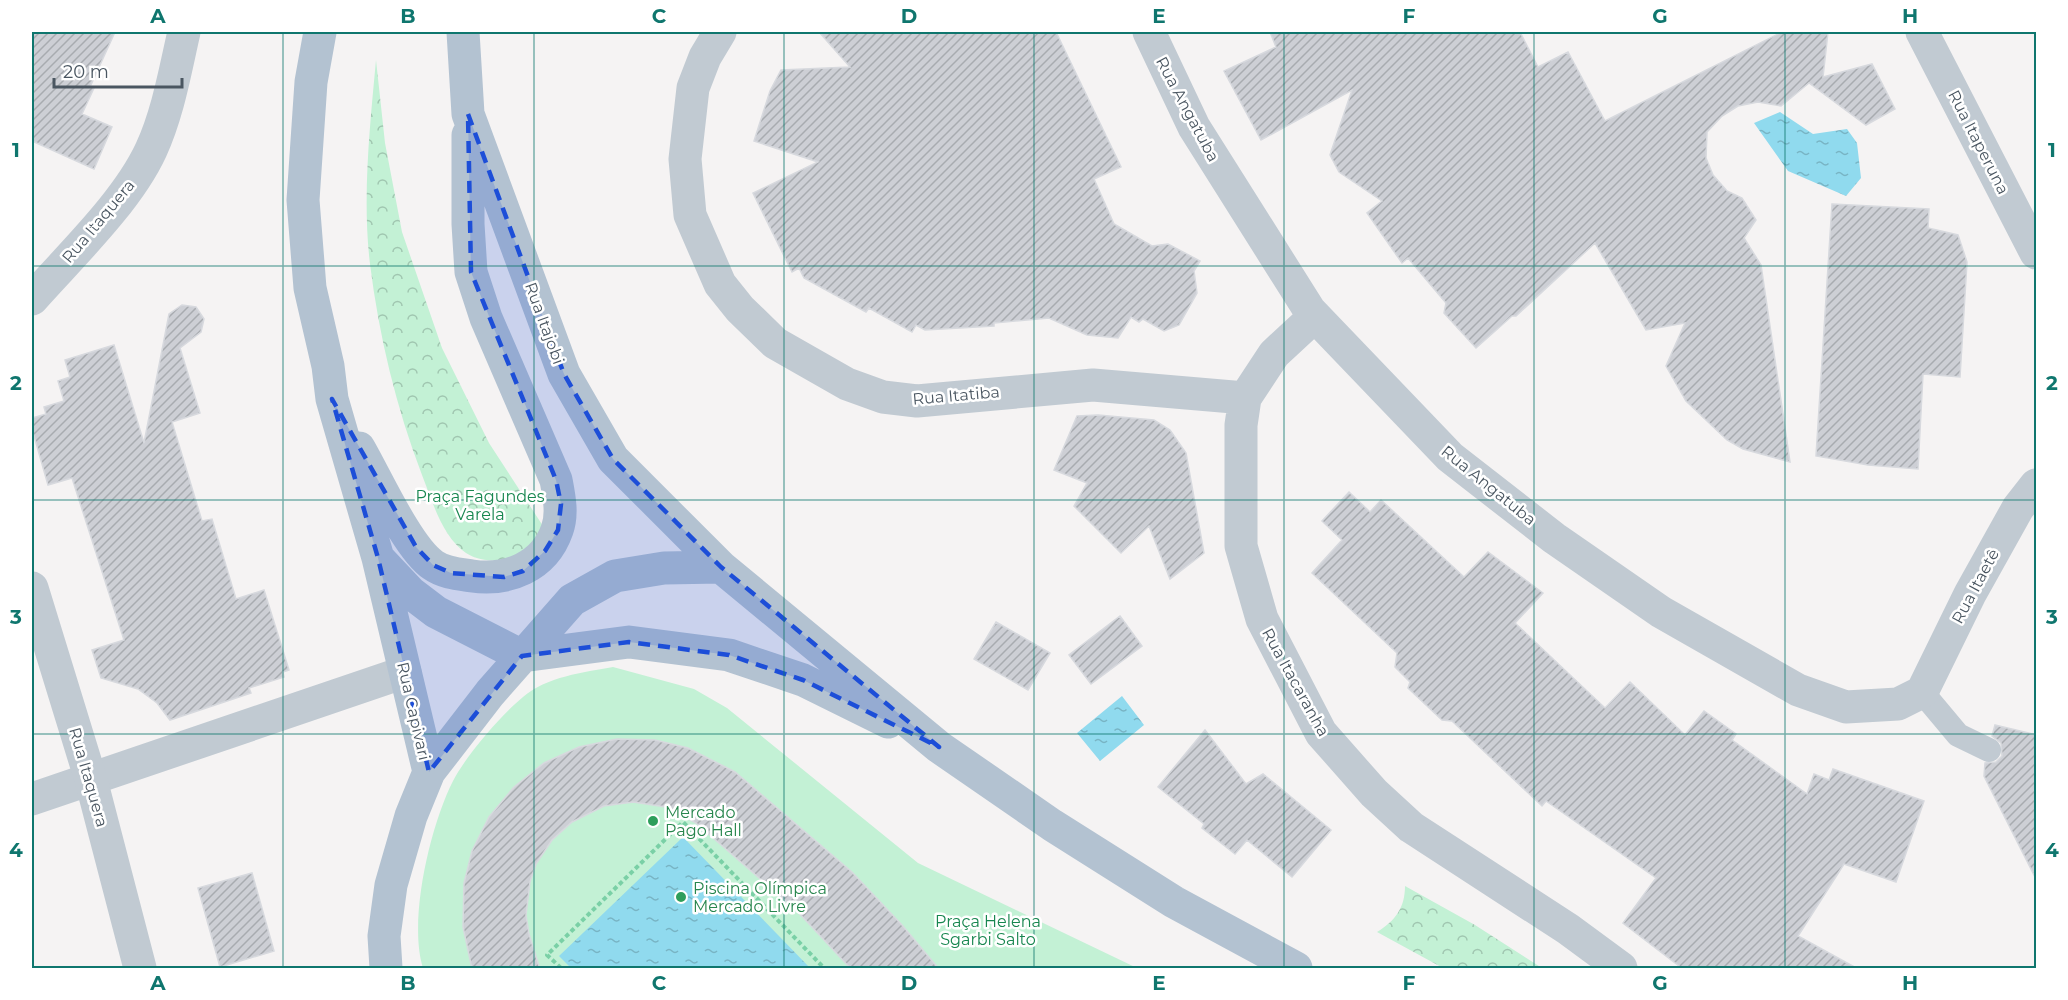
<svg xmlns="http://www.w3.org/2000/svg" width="2068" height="1000" font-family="Montserrat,sans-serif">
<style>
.forest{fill:url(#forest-crowns)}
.garden{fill:#c3f1d5}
.water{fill:url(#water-ripples)}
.building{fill:url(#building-hatch);stroke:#d7d9de;stroke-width:1.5}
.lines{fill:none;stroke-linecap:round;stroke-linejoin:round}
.path{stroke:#7ad0a6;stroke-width:4;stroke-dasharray:4.5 3;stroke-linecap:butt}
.service{stroke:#c1cad2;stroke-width:24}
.pedestrian{stroke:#c1cad2;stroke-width:33}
.minor{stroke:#c1cad2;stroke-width:33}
.primary{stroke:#b3c2d1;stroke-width:33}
.marked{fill:#1d4ed8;fill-opacity:0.2;stroke:#1d4ed8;stroke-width:4.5;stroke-dasharray:12 8;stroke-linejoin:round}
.grid{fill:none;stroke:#0f766e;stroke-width:1.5;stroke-opacity:0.55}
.leisure-dot{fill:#2e9e5b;stroke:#fff;stroke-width:2}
.labels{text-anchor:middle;stroke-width:5;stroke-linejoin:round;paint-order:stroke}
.street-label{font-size:16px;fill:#4a5661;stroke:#fff}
.park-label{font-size:16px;fill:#17864f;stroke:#fff}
.leisure-label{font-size:16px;fill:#27864d;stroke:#fff;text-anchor:start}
.neatline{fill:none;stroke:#0f766e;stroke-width:2}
.grid-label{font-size:20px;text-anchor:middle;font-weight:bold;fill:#0f766e}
</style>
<defs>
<pattern id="forest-crowns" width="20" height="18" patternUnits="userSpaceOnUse" patternTransform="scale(1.5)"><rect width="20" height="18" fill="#c3f1d5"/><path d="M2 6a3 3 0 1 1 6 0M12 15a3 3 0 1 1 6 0" fill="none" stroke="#a0c6b0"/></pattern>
<pattern id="water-ripples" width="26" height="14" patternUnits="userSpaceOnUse" patternTransform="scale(1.5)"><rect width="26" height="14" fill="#90daee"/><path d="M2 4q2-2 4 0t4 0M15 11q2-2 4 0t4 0" fill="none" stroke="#78b4c4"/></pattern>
<pattern id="building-hatch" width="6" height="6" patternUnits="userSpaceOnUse" patternTransform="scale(1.5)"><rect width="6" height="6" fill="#cdcfd5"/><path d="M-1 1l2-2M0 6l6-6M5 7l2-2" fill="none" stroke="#a8abb0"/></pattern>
</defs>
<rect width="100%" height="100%" fill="#f5f3f3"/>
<path class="forest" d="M 376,60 L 385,143 L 402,232 L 442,348 L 489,443 L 543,526 L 523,559 C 503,560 483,564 466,553 C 442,537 432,500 422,475 C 396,407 379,336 370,264 C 362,198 370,125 376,60 Z
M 1405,886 L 1475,925 L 1542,968 L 1443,968 L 1377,932 C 1395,921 1405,908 1405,886 Z"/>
<path class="garden" d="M 613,667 L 694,689 L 727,708 L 918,863 L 1137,968 L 423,968 C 408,921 430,826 453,781 C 465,757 502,714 523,697 C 546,677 584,672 613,667 Z"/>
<path class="water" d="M 1780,112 L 1813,134 L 1847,129 L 1857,143 L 1861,178 L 1846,196 L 1788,171 L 1754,123 Z
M 1122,696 L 1144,725 L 1100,761 L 1077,733 Z
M 683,837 L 810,968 L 571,968 L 559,956 Z"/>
<path class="building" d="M 32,32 L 115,32 L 90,87 L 94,88 L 82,114 L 112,127 L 94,169 L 32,141 Z
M 819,32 L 1056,32 L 1121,167 L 1094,179 L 1114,224 L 1152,246 L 1168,244 L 1200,261 L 1194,271 L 1197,293 L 1179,325 L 1164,331 L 1143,319 L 1139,322 L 1131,317 L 1118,338 L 1087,335 L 1049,318 L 994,323 L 994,326 L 925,330 L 916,325 L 912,332 L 869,308 L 866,312 L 804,278 L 799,268 L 792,272 L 753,193 L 818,162 L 754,141 L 770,91 L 781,70 L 850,67 Z
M 1270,32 L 1520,32 L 1538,67 L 1568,52 L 1605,121 L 1782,32 L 1828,32 L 1823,77 L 1872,64 L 1895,109 L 1866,125 L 1809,83 L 1781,106 L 1758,102 L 1738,106 L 1722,116 L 1707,132 L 1706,158 L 1713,175 L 1727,191 L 1742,198 L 1756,220 L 1744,238 L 1761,265 L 1790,462 L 1743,449 L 1727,440 L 1686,401 L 1666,366 L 1685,323 L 1646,330 L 1595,243 L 1516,316 L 1512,316 L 1476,348 L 1444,313 L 1446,303 L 1408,258 L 1402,263 L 1367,213 L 1382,201 L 1339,172 L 1330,155 L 1352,90 L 1261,140 L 1224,71 L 1276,47 Z
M 1832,204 L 1929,209 L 1928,228 L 1958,235 L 1967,262 L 1960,377 L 1923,374 L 1918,469 L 1868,465 L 1816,456 Z
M 182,305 L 196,307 L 204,319 L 201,332 L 180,348 L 200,413 L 172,422 L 202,521 L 212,519 L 236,599 L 264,590 L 289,670 L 283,672 L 284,677 L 249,688 L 251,693 L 170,720 L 157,703 L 138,689 L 101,678 L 92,650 L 124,640 L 72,478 L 48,485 L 32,429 L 32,418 L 46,414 L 44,407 L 64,401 L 58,381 L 70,377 L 65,360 L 114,345 L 144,443 L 169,314 Z
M 1098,415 L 1154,420 L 1170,430 L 1186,453 L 1204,553 L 1170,579 L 1149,526 L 1121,553 L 1074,506 L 1087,483 L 1054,470 L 1077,416 Z
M 1349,492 L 1370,512 L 1381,500 L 1464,577 L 1488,552 L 1543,593 L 1515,623 L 1605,708 L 1630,682 L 1685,735 L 1704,711 L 1736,734 L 1732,740 L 1807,794 L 1814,774 L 1829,780 L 1833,769 L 1924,801 L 1896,882 L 1844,864 L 1798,936 L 1858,969 L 1683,969 L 1623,923 L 1656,878 L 1546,801 L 1542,806 L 1452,721 L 1442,720 L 1408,688 L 1410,682 L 1395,667 L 1397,653 L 1312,573 L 1342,540 L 1322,521 Z
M 1120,616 L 1142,646 L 1091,684 L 1069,655 Z
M 996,622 L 1050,653 L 1028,690 L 974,659 Z
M 1995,725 L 2037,735 L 2037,881 L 1984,776 L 1985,763 L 1996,762 L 2002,756 L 2001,743 L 1992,736 Z
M 1205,730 L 1246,784 L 1263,774 L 1331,830 L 1292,877 L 1247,840 L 1235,854 L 1202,828 L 1204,824 L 1158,787 Z
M 617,739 L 655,740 L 688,748 L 735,772 L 852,872 L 902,925 L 939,969 L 851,969 L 797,911 L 696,823 L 666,807 L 633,802 L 604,806 L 572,822 L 552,840 L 536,864 L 530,882 L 526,915 L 529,934 L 540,969 L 472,969 L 463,927 L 464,883 L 472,851 L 489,817 L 514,787 L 544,763 L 579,747 Z
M 252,873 L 274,951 L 220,967 L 198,888 Z"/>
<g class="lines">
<path class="path" d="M 561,968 L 547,955 L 683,822 L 824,968"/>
<path class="service" d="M 1922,692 L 1958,735 L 1989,750"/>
<path class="pedestrian" d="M 32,799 L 405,672"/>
<path class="minor" d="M 720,32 L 705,57 L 693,88 L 685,159 L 690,215 L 720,284 L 740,309 L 775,343 L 847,384 L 883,397 L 917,401 L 1093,385 L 1245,398
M 1149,32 L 1194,127 L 1310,311 L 1450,457 L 1554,538 L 1661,612 L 1798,690 L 1846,707 L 1898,704 L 1922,692 L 1970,594 L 2018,508 L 2036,485
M 1922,32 L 2036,253
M 32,299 C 70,256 127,202 151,150 C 168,113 175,71 184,32
M 1315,316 L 1274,354 L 1245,398 L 1241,425 L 1241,546 L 1262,619 L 1321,733 L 1374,793 L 1411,827 L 1568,929 L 1621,968
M 32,588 L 91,780 L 140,968"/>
<path class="primary" d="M 320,32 L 311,82 L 303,200 L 310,288 L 328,366 L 332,399 L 378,558 L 429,772 L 411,816 L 391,885 L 384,936 L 386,968
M 463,32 L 468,114 L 564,374 L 613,459 L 721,567 L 939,747 L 1052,825 L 1174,902 L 1296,968
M 359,448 C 376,477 407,547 433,565 C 444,573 459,574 472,576 C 508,581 544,567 557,530 C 563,514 559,496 556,480 L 486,318 L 471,272 L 468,224 L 468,135
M 379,559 L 411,593 L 436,612 L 522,656
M 522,656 L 629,642 L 729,655 L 803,680 L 888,722
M 429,772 L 490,693 L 572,600 L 615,576 L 664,568 L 721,567"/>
</g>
<path class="marked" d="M 468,114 L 564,374 L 613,459 L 721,567 L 939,747 L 803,680 L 729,655 L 629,642 L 522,656 L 429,772 L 378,558 L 332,399 L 416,547 L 433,565 L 451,573 L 504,577 L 523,571 L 545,551 L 558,530 L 561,504 L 556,480 L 471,272 Z"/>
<path class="grid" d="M 283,32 L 283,968M 534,32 L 534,968M 784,32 L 784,968M 1034,32 L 1034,968M 1284,32 L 1284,968M 1534,32 L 1534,968M 1785,32 L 1785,968M 32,266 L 2036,266M 32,500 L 2036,500M 32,734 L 2036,734"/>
<g class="leisure-dot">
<circle cx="653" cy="821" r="6"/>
<circle cx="681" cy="897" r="6"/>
</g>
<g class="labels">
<g class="street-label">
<text transform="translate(1188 109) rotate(62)" y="6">Rua Angatuba</text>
<text transform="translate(1979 142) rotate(63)" y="6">Rua Itaperuna</text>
<text transform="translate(98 221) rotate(-50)" y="6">Rua Itaquera</text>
<text transform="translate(545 323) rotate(70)" y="6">Rua Itajobi</text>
<text transform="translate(956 395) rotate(-5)" y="6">Rua Itatiba</text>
<text transform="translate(1489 485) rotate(39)" y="6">Rua Angatuba</text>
<text transform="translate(1975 586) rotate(-62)" y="6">Rua Itaetê</text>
<text transform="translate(1296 682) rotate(61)" y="6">Rua Itacaranha</text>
<text transform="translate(414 711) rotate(77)" y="6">Rua Capivari</text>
<text transform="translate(89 777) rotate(74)" y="6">Rua Itaquera</text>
</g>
<g class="park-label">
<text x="480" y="502">Praça Fagundes<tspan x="480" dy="18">Varela</tspan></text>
<text x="988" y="927">Praça Helena<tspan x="988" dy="18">Sgarbi Salto</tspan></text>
</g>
<g class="leisure-label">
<text x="665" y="818">Mercado<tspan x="665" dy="18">Pago Hall</tspan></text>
<text x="693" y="894">Piscina Olímpica<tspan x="693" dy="18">Mercado Livre</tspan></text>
</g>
</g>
<rect width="2068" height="1000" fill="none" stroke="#ffffff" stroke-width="66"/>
<path d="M54 78v9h128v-9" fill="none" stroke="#4a5661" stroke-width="3"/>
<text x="63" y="78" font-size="18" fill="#4a5661" stroke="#ffffff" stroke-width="4.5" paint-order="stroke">20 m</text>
<rect x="33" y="33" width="2002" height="934" class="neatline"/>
<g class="grid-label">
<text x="158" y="23">A</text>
<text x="408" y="23">B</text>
<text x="659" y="23">C</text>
<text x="909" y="23">D</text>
<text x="1159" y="23">E</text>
<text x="1409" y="23">F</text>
<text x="1660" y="23">G</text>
<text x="1910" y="23">H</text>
<text x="16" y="157">1</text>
<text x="2052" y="157">1</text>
<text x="16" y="390">2</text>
<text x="2052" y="390">2</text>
<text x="16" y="624">3</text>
<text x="2052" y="624">3</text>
<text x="16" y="857">4</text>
<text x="2052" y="857">4</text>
<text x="158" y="990">A</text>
<text x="408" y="990">B</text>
<text x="659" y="990">C</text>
<text x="909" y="990">D</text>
<text x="1159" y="990">E</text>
<text x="1409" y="990">F</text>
<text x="1660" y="990">G</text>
<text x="1910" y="990">H</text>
</g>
</svg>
